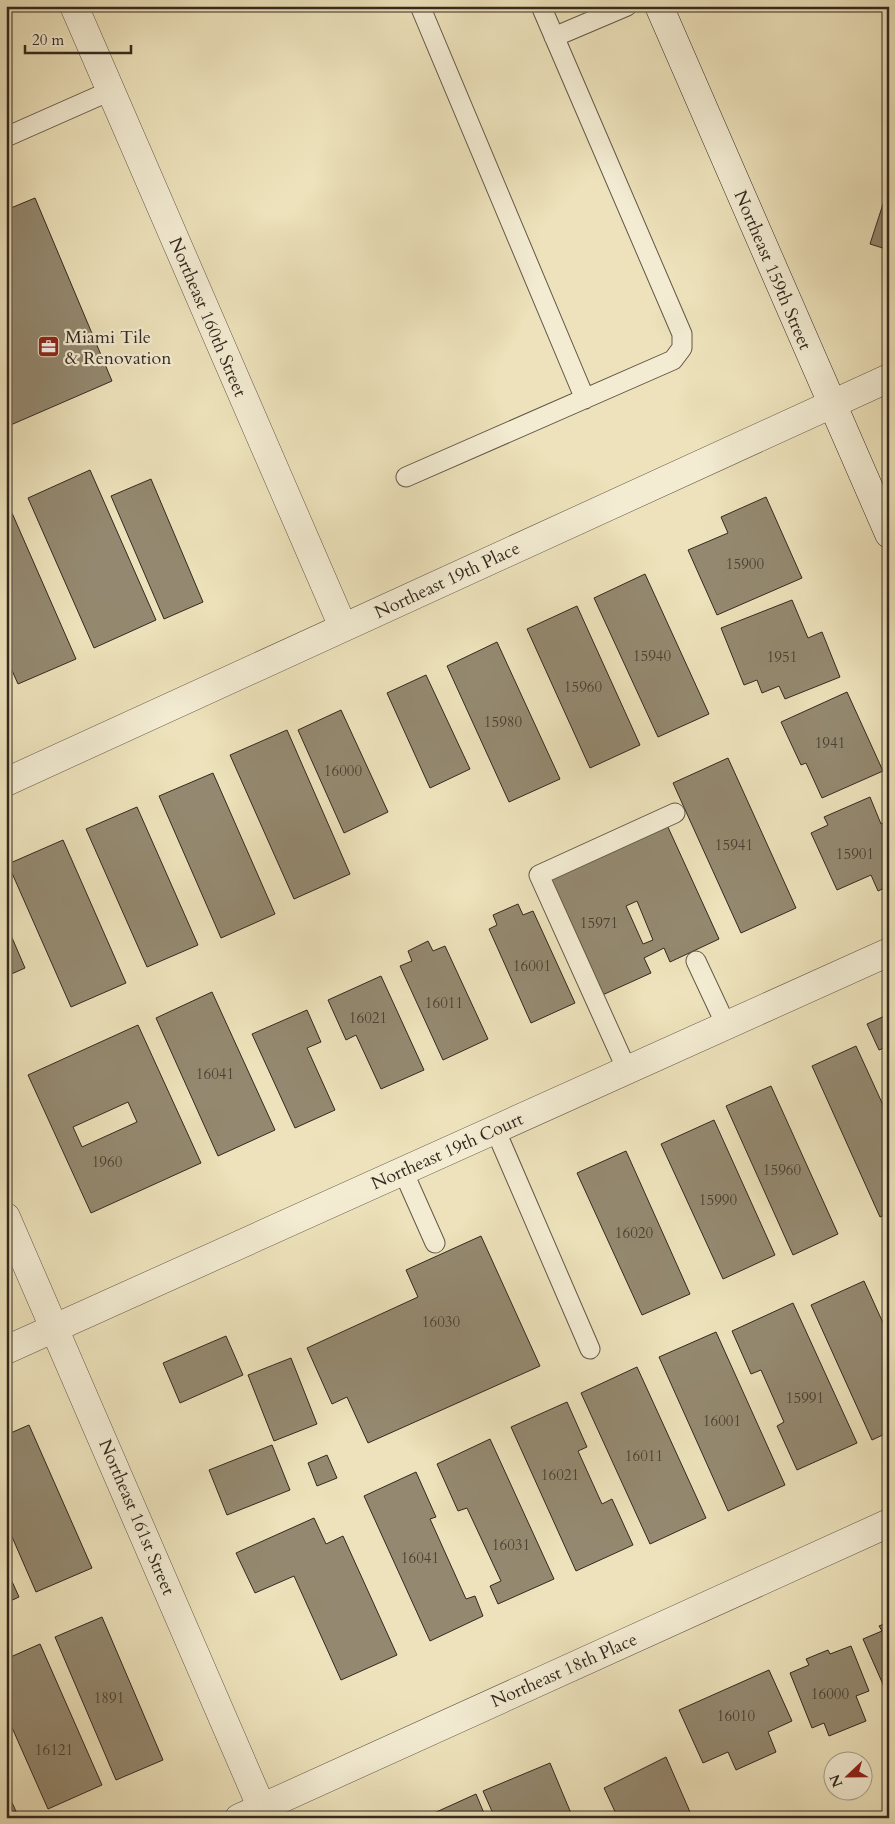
<svg xmlns="http://www.w3.org/2000/svg" width="895" height="1824" font-family="Cardo,serif">
<style>
.building{fill:#948970;stroke:#34291f;fill-rule:evenodd}
.lines{fill:none;stroke-linecap:round;stroke-linejoin:round}
.lane-casing{stroke:#625746;stroke-width:21}
.street-casing{stroke:#625746;stroke-width:29}
.secondary-casing{stroke:#34291f;stroke-width:29}
.lane{stroke:#f3ecd3;stroke-width:19}
.street{stroke:#f3ecd3;stroke-width:28}
.secondary{stroke:#f3ecd3;stroke-width:28}
.labels{text-anchor:middle;stroke-width:4.5;stroke-linejoin:round;paint-order:stroke}
.number-label{font-size:15px;fill:#4c4133}
.street-label{font-size:18px;fill:#34291f;stroke:#f3ecd3}
.poi-label{font-size:18px;fill:#34291f;stroke:#f3ecd3;text-anchor:start}
</style>
<rect width="100%" height="100%" fill="#ede2bb"/>
<filter id="stains"><feTurbulence type="fractalNoise" baseFrequency=".004" numOctaves="4"/><feColorMatrix values="0 0 0 0 .2 0 0 0 0 .09 0 0 0 0 .02 0 0 0 .5 -.17"/></filter>
<radialGradient id="worn" r=".72"><stop offset=".6" stop-color="#630" stop-opacity="0"/><stop offset="1" stop-color="#630" stop-opacity=".3"/></radialGradient>
<path class="building" d="M 35,198 L 112,381 L 6,427 L 6,210 Z
M 884,201 L 889,203 L 889,250 L 870,244 Z
M 90,470 L 156,620 L 94,648 L 28,498 Z
M 151,479 L 203,602 L 164,619 L 111,496 Z
M 766,497 L 802,578 L 717,615 L 688,550 L 728,533 L 721,517 Z
M 12,513 L 76,659 L 18,684 L 6,657 L 6,516 Z
M 645,574 L 709,714 L 658,737 L 594,598 Z
M 792,600 L 808,638 L 822,632 L 840,677 L 785,699 L 779,686 L 762,693 L 757,680 L 744,685 L 721,628 Z
M 577,606 L 640,745 L 590,768 L 527,629 Z
M 497,642 L 560,779 L 509,802 L 447,666 Z
M 426,675 L 470,769 L 430,788 L 387,693 Z
M 847,692 L 883,771 L 822,798 L 806,763 L 801,765 L 781,722 Z
M 341,710 L 388,812 L 344,833 L 298,730 Z
M 287,730 L 350,874 L 294,899 L 230,755 Z
M 728,758 L 796,908 L 741,933 L 673,783 Z
M 213,773 L 275,914 L 221,938 L 159,796 Z
M 870,797 L 881,824 L 889,821 L 889,886 L 878,891 L 871,875 L 837,890 L 811,833 L 828,825 L 824,817 Z
M 137,807 L 198,945 L 147,967 L 86,829 Z
M 667,825 L 719,939 L 670,962 L 664,948 L 644,958 L 651,973 L 598,997 L 546,880 ZM 637,901 L 653,940 L 643,944 L 626,906 Z
M 63,840 L 126,983 L 71,1007 L 8,864 Z
M 518,904 L 523,915 L 533,911 L 575,1003 L 531,1023 L 489,929 L 497,925 L 493,915 Z
M 6,912 L 12,924 L 7,926 L 25,968 L 9,975 L 12,981 L 6,984 Z
M 428,941 L 433,951 L 445,946 L 488,1039 L 443,1060 L 400,966 L 412,961 L 408,951 Z
M 381,976 L 424,1070 L 381,1089 L 356,1035 L 346,1040 L 328,1000 Z
M 212,992 L 275,1130 L 218,1156 L 156,1018 Z
M 307,1010 L 321,1042 L 307,1048 L 335,1110 L 295,1128 L 252,1034 Z
M 889,1014 L 889,1046 L 879,1050 L 867,1024 Z
M 138,1025 L 201,1163 L 91,1213 L 28,1075 ZM 128,1102 L 137,1122 L 82,1147 L 73,1127 Z
M 856,1046 L 889,1118 L 889,1213 L 880,1217 L 812,1066 Z
M 771,1086 L 838,1234 L 793,1255 L 726,1106 Z
M 714,1120 L 775,1255 L 723,1279 L 661,1144 Z
M 626,1151 L 690,1294 L 642,1315 L 577,1173 Z
M 481,1236 L 540,1366 L 368,1443 L 347,1397 L 332,1404 L 307,1348 L 418,1297 L 406,1270 Z
M 864,1281 L 889,1336 L 889,1432 L 872,1440 L 811,1305 Z
M 793,1303 L 857,1443 L 797,1470 L 777,1426 L 784,1422 L 761,1370 L 751,1374 L 732,1331 Z
M 716,1332 L 785,1485 L 728,1511 L 659,1357 Z
M 226,1336 L 243,1375 L 180,1403 L 163,1363 Z
M 291,1358 L 317,1424 L 274,1441 L 248,1375 Z
M 637,1367 L 706,1518 L 650,1544 L 581,1393 Z
M 567,1402 L 587,1447 L 578,1451 L 602,1504 L 612,1499 L 633,1545 L 576,1571 L 511,1427 Z
M 29,1425 L 92,1568 L 36,1592 L 6,1523 L 6,1435 Z
M 490,1439 L 554,1579 L 498,1604 L 490,1586 L 501,1581 L 467,1508 L 458,1511 L 437,1464 Z
M 272,1445 L 290,1490 L 227,1515 L 209,1470 Z
M 327,1455 L 337,1478 L 317,1486 L 308,1463 Z
M 416,1472 L 436,1517 L 430,1519 L 466,1599 L 475,1596 L 483,1616 L 430,1641 L 364,1496 Z
M 314,1518 L 326,1544 L 343,1536 L 397,1655 L 341,1680 L 294,1576 L 255,1593 L 236,1553 Z
M 6,1568 L 19,1597 L 6,1603 Z
M 102,1617 L 163,1760 L 116,1780 L 55,1637 Z
M 889,1622 L 889,1698 L 863,1639 L 882,1631 L 879,1626 Z
M 40,1644 L 102,1785 L 48,1809 L 6,1714 L 6,1659 Z
M 851,1646 L 869,1691 L 856,1696 L 866,1721 L 829,1736 L 824,1723 L 812,1728 L 790,1673 L 809,1665 L 806,1659 L 828,1650 L 830,1654 Z
M 769,1670 L 792,1721 L 768,1732 L 776,1752 L 736,1770 L 728,1752 L 703,1763 L 679,1710 Z
M 666,1757 L 690,1812 L 678,1818 L 618,1818 L 604,1788 Z
M 550,1763 L 573,1818 L 495,1818 L 483,1791 Z
M 6,1789 L 19,1818 L 6,1818 Z
M 476,1794 L 486,1818 L 423,1818 Z"/>
<g class="lines">
<defs>
<path id="lane" d="M 420,6 L 585,399
M 554,37 L 627,6
M 6,137 L 110,91
M 406,477 L 673,360 L 682,348 L 682,334 L 541,6
M 696,961 L 726,1025
M 627,1070 L 539,875 L 675,813
M 495,1129 L 590,1349
M 403,1171 L 435,1243"/>
<path id="street" d="M 74,6 L 343,627
M 6,782 L 889,378
M 6,1217 L 266,1818
M 6,1350 L 889,952
M 239,1818 L 889,1523"/>
<path id="secondary" d="M 659,6 L 889,534"/>
</defs>
<use href="#lane" class="lane-casing"/>
<use href="#street" class="street-casing"/>
<use href="#secondary" class="secondary-casing"/>
<use href="#lane" class="lane"/>
<use href="#street" class="street"/>
<use href="#secondary" class="secondary"/>
</g>
<defs>
<symbol id="office-square" viewBox="-11 -11 22 22"><rect x="-9" y="-9" width="18" height="18" rx="4" fill="#8f2418" stroke="#f3ecd3"/><path d="M-6-3h4V-5.5h4V-3h4V5H-6ZM-1-4.5V-3h2v-1.5ZM-6 0V1H6V0Z" fill="#fff"/></symbol>
</defs>
<g fill-rule="evenodd">
<use href="#office-square" x="36" y="334" width="25" height="25"/>
</g>
<g class="labels">
<g class="number-label">
<text x="745" y="569">15900</text>
<text x="652" y="661">15940</text>
<text x="782" y="662">1951</text>
<text x="583" y="692">15960</text>
<text x="503" y="727">15980</text>
<text x="830" y="748">1941</text>
<text x="343" y="776">16000</text>
<text x="734" y="850">15941</text>
<text x="855" y="859">15901</text>
<text x="599" y="928">15971</text>
<text x="532" y="971">16001</text>
<text x="444" y="1008">16011</text>
<text x="368" y="1023">16021</text>
<text x="215" y="1079">16041</text>
<text x="107" y="1167">1960</text>
<text x="782" y="1175">15960</text>
<text x="718" y="1205">15990</text>
<text x="634" y="1238">16020</text>
<text x="441" y="1327">16030</text>
<text x="805" y="1403">15991</text>
<text x="722" y="1426">16001</text>
<text x="644" y="1461">16011</text>
<text x="560" y="1480">16021</text>
<text x="511" y="1550">16031</text>
<text x="420" y="1563">16041</text>
<text x="830" y="1699">16000</text>
<text x="109" y="1703">1891</text>
<text x="736" y="1721">16010</text>
<text x="54" y="1755">16121</text>
</g>
<g class="street-label">
<text transform="translate(773 270) rotate(67)" y="6">Northeast 159th Street</text>
<text transform="translate(208 317) rotate(67)" y="6">Northeast 160th Street</text>
<text transform="translate(447 580) rotate(-25)" y="6">Northeast 19th Place</text>
<text transform="translate(447 1151) rotate(-24)" y="6">Northeast 19th Court</text>
<text transform="translate(137 1517) rotate(67)" y="6">Northeast 161st Street</text>
<text transform="translate(564 1670) rotate(-24)" y="6">Northeast 18th Place</text>
</g>
<g class="poi-label">
<text x="65" y="343">Miami Tile<tspan x="65" dy="21">&amp; Renovation</tspan></text>
</g>
</g>
<rect width="895" height="1824" fill="none" stroke="#ede2bb" stroke-width="25"/>
<rect x="8" y="8" width="880" height="1809" fill="none" stroke="#34291f" stroke-width="2.5"/>
<rect x="12" y="12" width="870" height="1799" fill="none" stroke="#34291f"/>
<g transform="translate(848 1776) rotate(248)"><circle r="24" fill="#f3ecd3" stroke="#a79e8b"/>
<path d="M0-4L9 19L0 12L-9 19Z" fill="#8f2418"/>
<text y="-8" font-size="14" font-weight="bold" text-anchor="middle" fill="#34291f">N</text>
</g>
<path d="M25 45v8h106v-8" fill="none" stroke="#34291f" stroke-width="2.5"/>
<text x="32" y="45" font-size="15" fill="#34291f" stroke="#f3ecd3" stroke-width="4" paint-order="stroke">20 m</text>
<rect width="100%" height="100%" filter="url(#stains)"/>
<rect width="100%" height="100%" fill="url(#worn)"/>
</svg>
